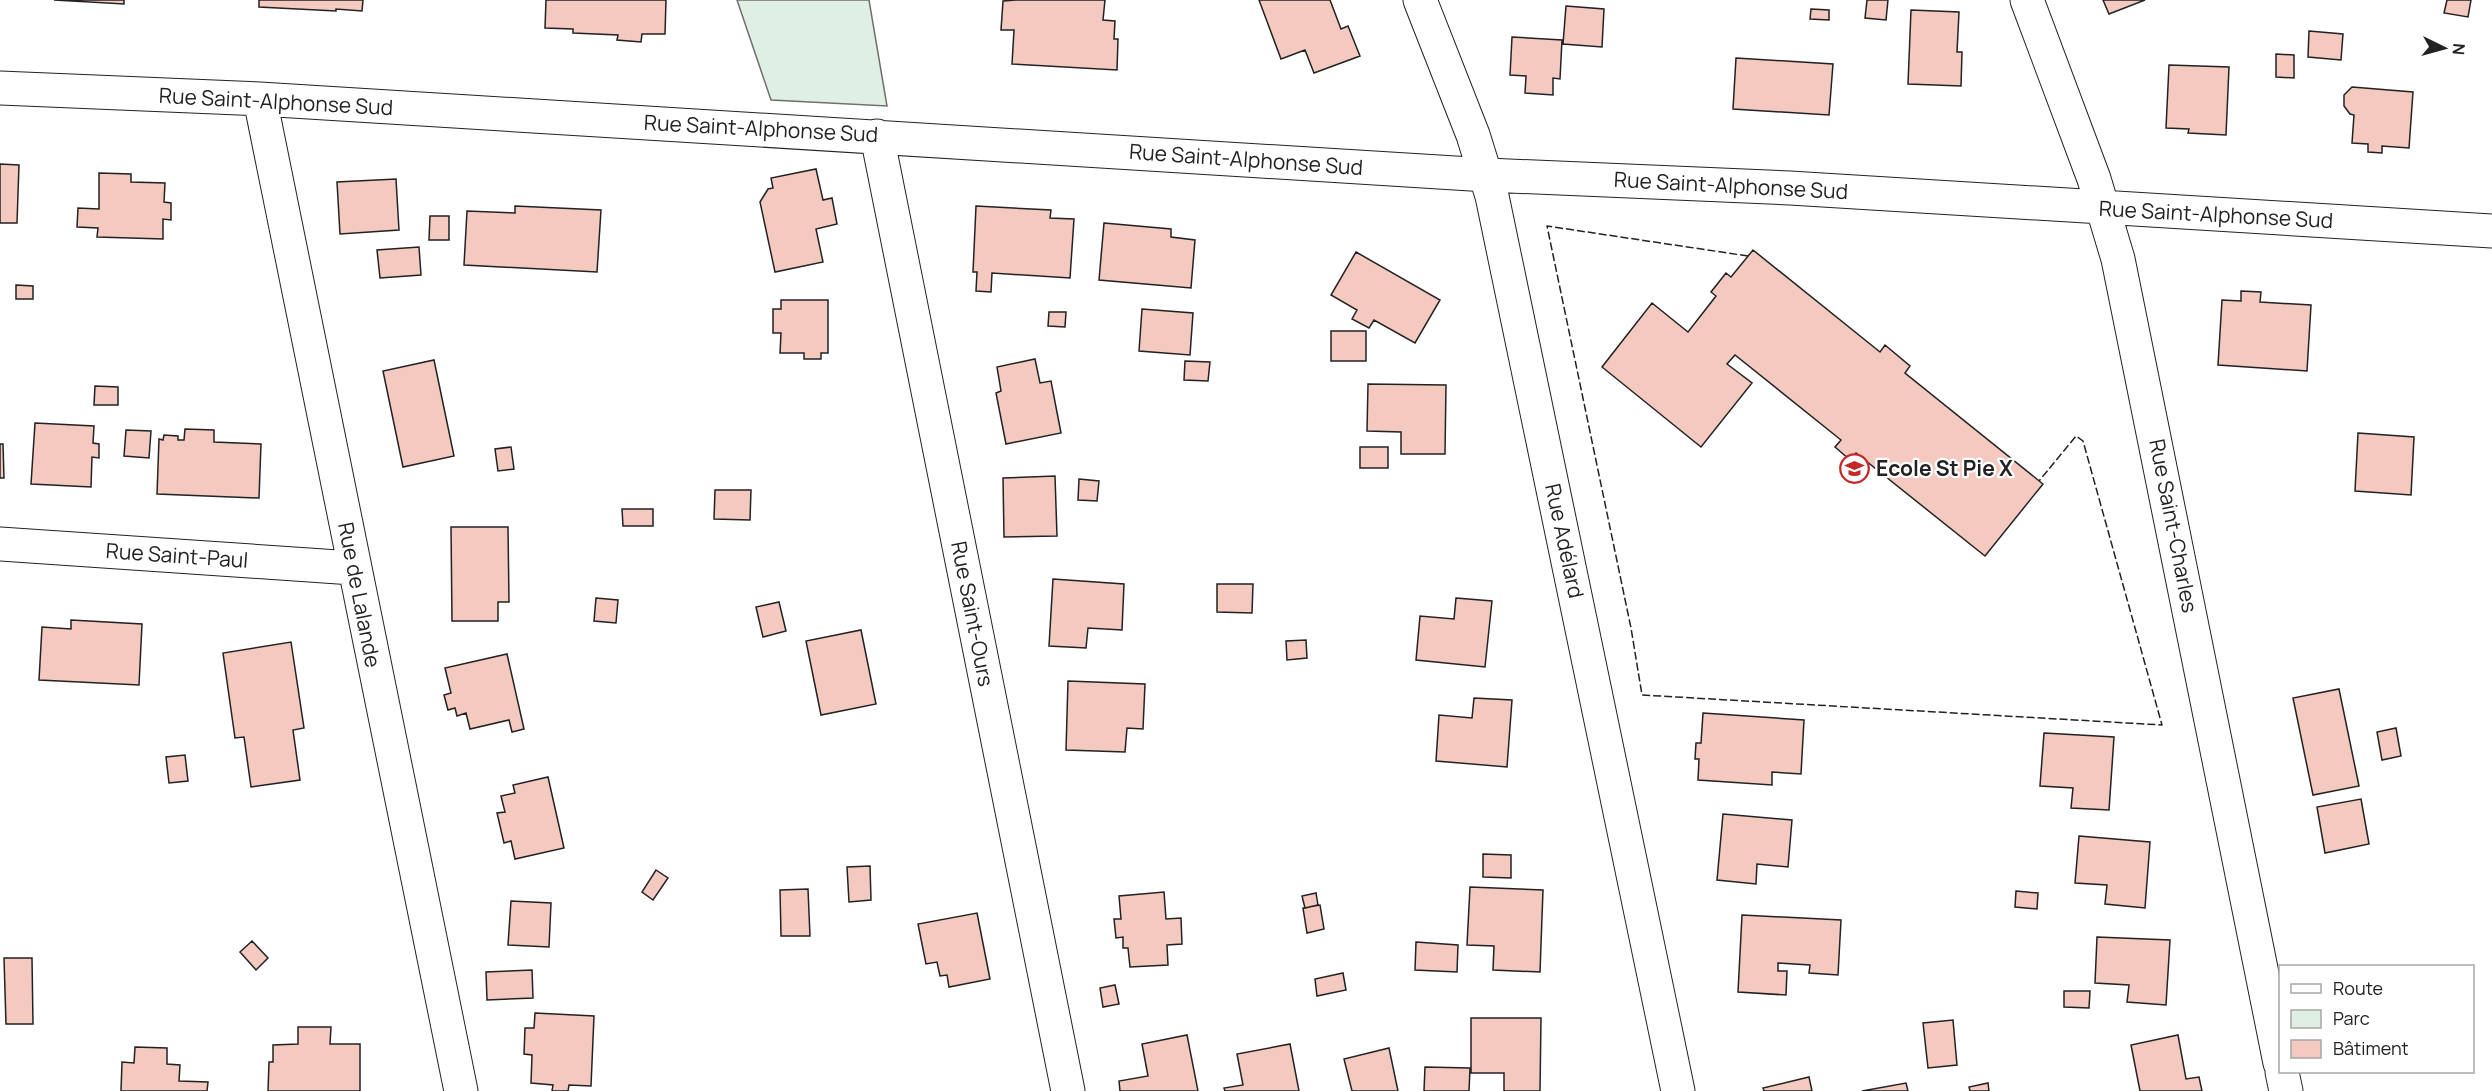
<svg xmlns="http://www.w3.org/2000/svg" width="2492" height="1091" font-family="Manrope,sans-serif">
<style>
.green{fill:#e0efe3;stroke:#6f6f6f;stroke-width:1.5}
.building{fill:#f3c9c0;stroke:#222;stroke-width:1.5}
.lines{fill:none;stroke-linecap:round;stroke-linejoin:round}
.minor-casing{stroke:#222;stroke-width:35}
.minor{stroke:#fff;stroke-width:33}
.fence{stroke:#222;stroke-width:1.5;stroke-dasharray:8 3;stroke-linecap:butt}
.labels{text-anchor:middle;stroke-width:4.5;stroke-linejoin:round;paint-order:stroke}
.street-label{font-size:21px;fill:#222;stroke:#fff}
.poi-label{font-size:21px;font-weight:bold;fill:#222;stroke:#fff;text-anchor:start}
</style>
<rect width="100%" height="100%" fill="#fff"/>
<path class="green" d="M 737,0 L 869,0 L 887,106 L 771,100 Z"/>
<path class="building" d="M 54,0 L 124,0 L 124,4 Z
M 259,0 L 363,0 L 362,11 L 336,9 L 336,11 L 259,7 Z
M 546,0 L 666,0 L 665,34 L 642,34 L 641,42 L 617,40 L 618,35 L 573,33 L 573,29 L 545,28 Z
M 1016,0 L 1105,0 L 1103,20 L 1115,21 L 1114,39 L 1118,39 L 1117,70 L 1012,64 L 1014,30 L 1001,30 L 1003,1 Z
M 1259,0 L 1330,0 L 1341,29 L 1348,26 L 1360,56 L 1314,73 L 1305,50 L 1281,59 Z
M 1867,0 L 1888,0 L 1886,20 L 1865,18 Z
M 2103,0 L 2145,0 L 2109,14 Z
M 2447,0 L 2471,0 L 2468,17 L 2444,13 Z
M 1566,6 L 1604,9 L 1602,47 L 1563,44 Z
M 1811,9 L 1829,10 L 1829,20 L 1810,19 Z
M 1911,10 L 1959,12 L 1957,52 L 1962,52 L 1961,86 L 1908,84 Z
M 2309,31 L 2343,34 L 2341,60 L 2308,57 Z
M 1512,37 L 1562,40 L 1560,79 L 1553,78 L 1553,95 L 1525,93 L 1526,76 L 1510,75 Z
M 2276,54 L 2294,55 L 2294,78 L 2276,77 Z
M 1736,58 L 1833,64 L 1829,115 L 1733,109 Z
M 2169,65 L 2229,67 L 2226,135 L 2188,133 L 2189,129 L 2166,128 Z
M 2352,87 L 2413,92 L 2409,148 L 2382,146 L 2382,153 L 2368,152 L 2368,144 L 2352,143 L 2354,115 L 2350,114 L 2344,106 L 2344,95 Z
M 0,164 L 19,165 L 17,223 L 0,223 Z
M 816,169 L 823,200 L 832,198 L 837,224 L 816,229 L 823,262 L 775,272 L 760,202 L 768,189 L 773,188 L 771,178 Z
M 99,173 L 131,174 L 131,182 L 165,183 L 164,202 L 171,203 L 171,220 L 163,219 L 163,239 L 97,237 L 98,228 L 77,227 L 78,208 L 99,209 Z
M 396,179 L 399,230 L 340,234 L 337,182 Z
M 515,206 L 601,210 L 597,272 L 464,265 L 467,211 L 515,213 Z
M 976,206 L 1051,210 L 1050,218 L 1074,219 L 1070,278 L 992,273 L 991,292 L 976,291 L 977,272 L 973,272 Z
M 430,216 L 449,216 L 449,240 L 429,240 Z
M 1104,223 L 1171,229 L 1171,237 L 1195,240 L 1191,288 L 1099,280 Z
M 419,247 L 421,275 L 380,278 L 377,250 Z
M 1753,250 L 1880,352 L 1885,345 L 1910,366 L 1905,373 L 2043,484 L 1985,556 L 1856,453 L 1850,460 L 1835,447 L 1841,440 L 1735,355 L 1727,364 L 1752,383 L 1701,447 L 1602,367 L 1652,303 L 1688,332 L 1716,296 L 1711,292 L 1726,273 L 1731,277 Z
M 1356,252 L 1440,300 L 1415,343 L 1374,320 L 1369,328 L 1352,319 L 1357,310 L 1331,295 Z
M 16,285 L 33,286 L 33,299 L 16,299 Z
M 2241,291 L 2261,292 L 2260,302 L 2311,305 L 2307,371 L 2218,365 L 2222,300 L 2241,301 Z
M 781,300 L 828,300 L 828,353 L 821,353 L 821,359 L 804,359 L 804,353 L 780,353 L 781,333 L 773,333 L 773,309 L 781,309 Z
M 1142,309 L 1193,313 L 1190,355 L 1139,351 Z
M 1049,312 L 1066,312 L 1065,327 L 1048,326 Z
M 1331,331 L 1366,331 L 1366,361 L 1331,361 Z
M 1035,359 L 1040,383 L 1051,381 L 1061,433 L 1006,444 L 996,393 L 1001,391 L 997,367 Z
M 434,360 L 454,456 L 403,467 L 383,371 Z
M 1185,361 L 1210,362 L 1208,381 L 1184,380 Z
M 1368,384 L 1446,385 L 1445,454 L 1401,454 L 1401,432 L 1367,431 Z
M 95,386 L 118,387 L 118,405 L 94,405 Z
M 35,423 L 94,426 L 93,443 L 99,444 L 99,458 L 92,457 L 91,487 L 31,484 Z
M 185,429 L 214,430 L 214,442 L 261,444 L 259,498 L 157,494 L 159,439 L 163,440 L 164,435 L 178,436 L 178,440 L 184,440 Z
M 126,430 L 151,431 L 149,458 L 124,456 Z
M 2358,433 L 2414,437 L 2411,495 L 2355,491 Z
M 0,444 L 3,444 L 4,478 L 0,478 Z
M 511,447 L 514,469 L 498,471 L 495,449 Z
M 1360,447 L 1388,447 L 1388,468 L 1360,468 Z
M 1055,476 L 1057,536 L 1004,537 L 1003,478 Z
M 1079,479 L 1099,481 L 1097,501 L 1078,500 Z
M 715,490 L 751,490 L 750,520 L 714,519 Z
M 622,509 L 653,509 L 653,526 L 623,526 Z
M 451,527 L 508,527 L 509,602 L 498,602 L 498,621 L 452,621 Z
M 1053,579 L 1124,584 L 1122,630 L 1088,628 L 1086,648 L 1049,646 Z
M 1217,584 L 1253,584 L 1252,613 L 1217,612 Z
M 596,598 L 618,600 L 616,623 L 594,621 Z
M 1456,598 L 1492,601 L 1485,667 L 1416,660 L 1420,616 L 1454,619 Z
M 779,602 L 786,631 L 763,637 L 756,607 Z
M 71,620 L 142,624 L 139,685 L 39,680 L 42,627 L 71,629 Z
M 861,630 L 876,704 L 821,715 L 806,641 Z
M 1306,640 L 1307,658 L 1287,660 L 1286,641 Z
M 291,642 L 304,728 L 293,730 L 300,780 L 251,787 L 244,737 L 235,738 L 223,653 Z
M 507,654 L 524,729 L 512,732 L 509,720 L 470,729 L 466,713 L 457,716 L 455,708 L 448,710 L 444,695 L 451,693 L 445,668 Z
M 1068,681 L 1145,684 L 1143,729 L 1127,728 L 1125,752 L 1066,750 Z
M 2339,689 L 2359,786 L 2313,795 L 2293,698 Z
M 1474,698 L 1512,700 L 1507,767 L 1436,761 L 1439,715 L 1472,718 Z
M 1703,713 L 1804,720 L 1801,774 L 1772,772 L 1772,785 L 1698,780 L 1699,759 L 1695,759 L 1696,743 L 1701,743 Z
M 2396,728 L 2401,756 L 2382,760 L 2377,732 Z
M 2044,733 L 2114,737 L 2109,810 L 2071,808 L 2073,788 L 2040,786 Z
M 185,755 L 188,781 L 169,783 L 166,757 Z
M 548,777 L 564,848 L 515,859 L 511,841 L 504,843 L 497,813 L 505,812 L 501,796 L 515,793 L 513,785 Z
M 2361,799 L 2369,844 L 2325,853 L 2317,807 Z
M 1723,814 L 1792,820 L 1788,867 L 1757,864 L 1756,884 L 1717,880 Z
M 2079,836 L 2150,842 L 2145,908 L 2105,904 L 2107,885 L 2075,883 Z
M 1483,854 L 1511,855 L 1511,878 L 1483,877 Z
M 870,866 L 871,900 L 849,902 L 847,867 Z
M 656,870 L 668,878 L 653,900 L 642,892 Z
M 1470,887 L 1543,890 L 1540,972 L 1493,970 L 1494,946 L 1467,945 Z
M 808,889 L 810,936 L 781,936 L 780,890 Z
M 2016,891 L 2038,893 L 2037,909 L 2015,907 Z
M 1164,892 L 1166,919 L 1181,918 L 1182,944 L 1167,945 L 1168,965 L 1130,967 L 1128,948 L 1123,948 L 1123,937 L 1116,938 L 1114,919 L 1121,919 L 1119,896 Z
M 1316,893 L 1318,905 L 1305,908 L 1302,896 Z
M 511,901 L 551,903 L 549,947 L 508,945 Z
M 1320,905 L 1324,929 L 1307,933 L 1303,908 Z
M 977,913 L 990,979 L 949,987 L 947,975 L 940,976 L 937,962 L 926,964 L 918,924 Z
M 1742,915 L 1841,920 L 1838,975 L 1809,973 L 1810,965 L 1778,963 L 1778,971 L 1787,971 L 1786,995 L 1738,992 Z
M 2097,937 L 2170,940 L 2166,1005 L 2127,1002 L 2129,985 L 2095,983 Z
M 252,941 L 268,958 L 256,970 L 240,952 Z
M 1416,942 L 1458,945 L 1457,972 L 1415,970 Z
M 4,958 L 32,958 L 33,1024 L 6,1024 Z
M 532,970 L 533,998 L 487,1000 L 486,972 Z
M 1343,973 L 1346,990 L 1317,996 L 1315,979 Z
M 1115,985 L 1119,1004 L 1103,1007 L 1100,988 Z
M 2064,991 L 2090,991 L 2089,1008 L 2064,1007 Z
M 535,1013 L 594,1016 L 591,1086 L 569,1085 L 568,1091 L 552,1091 L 553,1085 L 531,1083 L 532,1055 L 524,1054 L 525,1028 L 534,1028 Z
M 1471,1018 L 1541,1018 L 1540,1091 L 1504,1091 L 1504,1073 L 1471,1073 Z
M 1953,1020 L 1957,1065 L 1928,1068 L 1923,1023 Z
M 298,1027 L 331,1027 L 330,1044 L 360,1044 L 360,1091 L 268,1091 L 269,1062 L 273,1062 L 273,1045 L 298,1044 Z
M 1187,1035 L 1198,1091 L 1120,1091 L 1119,1081 L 1148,1076 L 1142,1044 Z
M 2178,1035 L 2186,1079 L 2199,1077 L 2202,1091 L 2140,1091 L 2131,1045 Z
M 1290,1044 L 1299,1091 L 1225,1091 L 1224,1088 L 1243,1085 L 1237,1054 Z
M 135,1047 L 167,1048 L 167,1064 L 180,1065 L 179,1081 L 208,1082 L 207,1091 L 121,1091 L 122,1062 L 134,1063 Z
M 1389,1048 L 1398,1091 L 1352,1091 L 1344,1059 Z
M 1425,1067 L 1470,1068 L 1469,1091 L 1424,1091 Z
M 1809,1077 L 1812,1091 L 1764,1091 L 1763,1088 Z
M 1906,1083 L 1908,1091 L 1862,1091 Z
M 1988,1083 L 1989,1091 L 1970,1091 L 1969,1087 Z"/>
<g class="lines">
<defs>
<path id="minor" d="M 1420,0 L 1473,135 L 1492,196 L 1678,1091
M 2027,0 L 2094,179 L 2118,259 L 2280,1063
M 0,88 L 260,99 L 1487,175 L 1790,188 L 2492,231
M 260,99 L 461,1091
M 877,136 L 1068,1091
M 0,544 L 353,568
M 2282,1072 L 2286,1091"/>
</defs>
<use href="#minor" class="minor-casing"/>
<use href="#minor" class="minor"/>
<path class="fence" d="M 1748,256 L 1547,226 L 1631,628 L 1642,695 L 2162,725 L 2083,441 L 2076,436 L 2039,481"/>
</g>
<defs>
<symbol id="school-ring" viewBox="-11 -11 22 22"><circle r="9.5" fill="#fff" stroke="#c62828" stroke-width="1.5"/><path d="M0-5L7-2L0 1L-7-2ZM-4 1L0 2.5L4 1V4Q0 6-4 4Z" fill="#c62828"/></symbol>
</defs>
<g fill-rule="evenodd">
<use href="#school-ring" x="1838" y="452" width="33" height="33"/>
</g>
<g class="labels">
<g class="street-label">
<text transform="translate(276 102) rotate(3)" y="7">Rue Saint-Alphonse Sud</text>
<text transform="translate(761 129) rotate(3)" y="7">Rue Saint-Alphonse Sud</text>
<text transform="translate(1246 160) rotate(4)" y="7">Rue Saint-Alphonse Sud</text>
<text transform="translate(1731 186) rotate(3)" y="7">Rue Saint-Alphonse Sud</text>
<text transform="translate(2216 215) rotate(3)" y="7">Rue Saint-Alphonse Sud</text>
<text transform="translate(2173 526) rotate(79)" y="7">Rue Saint-Charles</text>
<text transform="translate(1564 541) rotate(78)" y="7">Rue Adélard</text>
<text transform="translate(177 556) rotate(4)" y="7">Rue Saint-Paul</text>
<text transform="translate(359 595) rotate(79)" y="7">Rue de Lalande</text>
<text transform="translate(972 614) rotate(79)" y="7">Rue Saint-Ours</text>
</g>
<g class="poi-label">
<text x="1876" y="476">Ecole St Pie X</text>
</g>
</g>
<rect x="2279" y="965" width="195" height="108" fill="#ffffff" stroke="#a7a7a7" stroke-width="1.5"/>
<rect x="2291" y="984" width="30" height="9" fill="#ffffff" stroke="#a7a7a7" stroke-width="1.5"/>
<text x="2333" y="995" font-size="18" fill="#222222">Route</text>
<rect x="2291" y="1010" width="30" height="18" fill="#e0efe3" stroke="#a7a7a7" stroke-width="1.5"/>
<text x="2333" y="1025" font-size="18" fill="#222222">Parc</text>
<rect x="2291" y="1040" width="30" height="18" fill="#f3c9c0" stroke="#a7a7a7" stroke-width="1.5"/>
<text x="2333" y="1055" font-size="18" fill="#222222">Bâtiment</text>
<g transform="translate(2444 48) rotate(95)" stroke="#ffffff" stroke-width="4.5" paint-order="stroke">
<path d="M0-4.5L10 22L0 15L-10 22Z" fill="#222222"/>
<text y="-9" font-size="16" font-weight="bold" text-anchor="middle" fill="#222222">N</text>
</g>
</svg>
